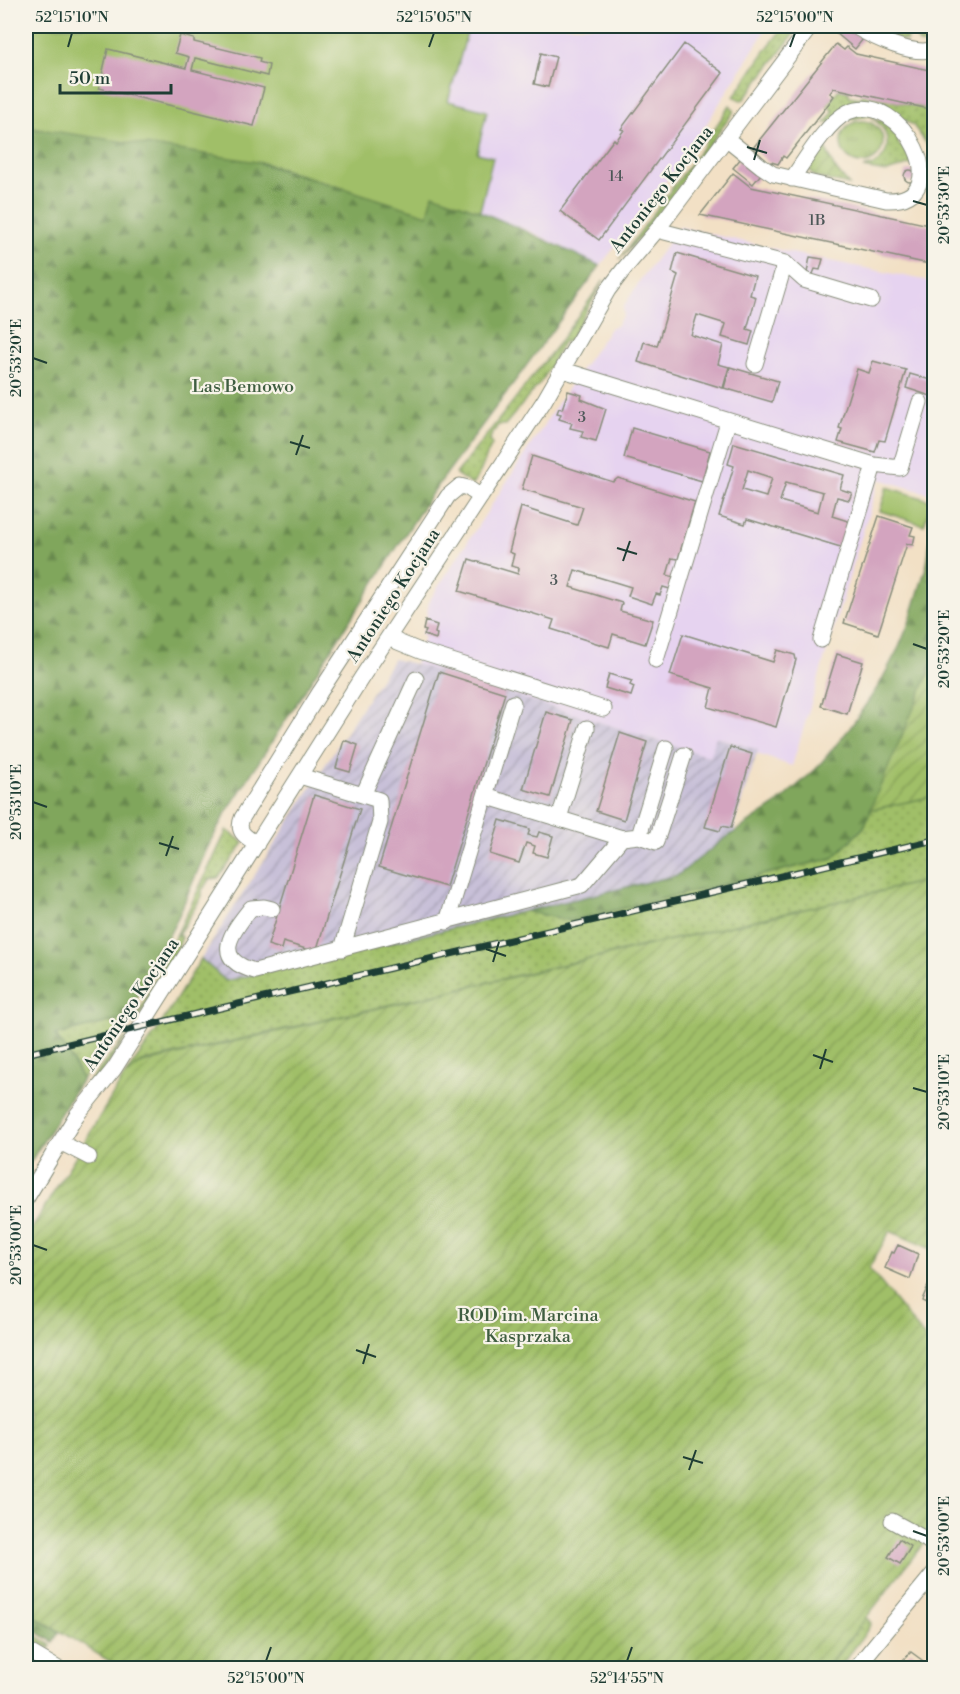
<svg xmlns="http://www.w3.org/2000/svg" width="960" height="1694" font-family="'Libre Bodoni',serif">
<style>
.built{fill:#e6d3f0}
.industrial{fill:url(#industrial-furrows)}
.grass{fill:url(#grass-dots);stroke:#607e4e;stroke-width:1.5}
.forest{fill:url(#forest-firs);stroke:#507248;stroke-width:1.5}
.park{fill:url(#park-tufts);stroke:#607e4e;stroke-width:1.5}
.garden{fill:url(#garden-furrows);stroke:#607e4e;stroke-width:1.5}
.pitch{fill:#a0bf67;stroke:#607e4e;stroke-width:1.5}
.building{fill:#d3a4bf;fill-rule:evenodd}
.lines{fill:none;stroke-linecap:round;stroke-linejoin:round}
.minor-casing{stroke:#888e7c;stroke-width:17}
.minor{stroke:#fff;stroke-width:15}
.rail-casing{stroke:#1f3d34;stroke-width:7}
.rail{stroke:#f7f3e8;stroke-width:4.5;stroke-dasharray:14;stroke-linecap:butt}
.ticks{fill:none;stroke:#1f3d34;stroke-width:2}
.labels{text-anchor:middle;stroke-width:4.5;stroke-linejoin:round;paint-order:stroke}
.number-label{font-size:15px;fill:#4c5757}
.street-label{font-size:18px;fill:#1f3d34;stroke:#f7f3e8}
.park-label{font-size:18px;fill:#3f5e41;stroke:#f7f3e8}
.neatline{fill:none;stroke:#1f3d34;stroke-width:2}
.ticks-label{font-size:15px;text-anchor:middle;fill:#1f3d34}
</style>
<defs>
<pattern id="industrial-furrows" width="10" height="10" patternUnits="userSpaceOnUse" patternTransform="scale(1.5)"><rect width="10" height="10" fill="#c8c0d8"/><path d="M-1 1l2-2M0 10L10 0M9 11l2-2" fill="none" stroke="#a29db0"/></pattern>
<pattern id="grass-dots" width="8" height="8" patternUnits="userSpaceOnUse" patternTransform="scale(1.5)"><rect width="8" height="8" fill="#a0bf67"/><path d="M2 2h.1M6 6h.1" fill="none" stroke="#829c56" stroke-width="1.8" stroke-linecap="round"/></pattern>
<pattern id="forest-firs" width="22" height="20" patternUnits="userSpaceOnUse" patternTransform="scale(1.5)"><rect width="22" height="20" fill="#80a65c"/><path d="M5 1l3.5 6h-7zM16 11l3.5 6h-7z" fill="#68884d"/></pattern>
<pattern id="park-tufts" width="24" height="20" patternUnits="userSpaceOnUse" patternTransform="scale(1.5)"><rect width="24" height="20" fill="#a0bf67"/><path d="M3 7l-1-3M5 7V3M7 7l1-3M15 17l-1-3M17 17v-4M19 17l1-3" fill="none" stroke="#829c56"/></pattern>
<pattern id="garden-furrows" width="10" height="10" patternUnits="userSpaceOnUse" patternTransform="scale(1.5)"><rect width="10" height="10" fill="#a0bf67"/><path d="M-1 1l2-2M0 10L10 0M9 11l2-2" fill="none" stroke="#829c56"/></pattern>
</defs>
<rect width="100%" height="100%" fill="#f7f3e8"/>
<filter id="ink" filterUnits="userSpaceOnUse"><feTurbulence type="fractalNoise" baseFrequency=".0167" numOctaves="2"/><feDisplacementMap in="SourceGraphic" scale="12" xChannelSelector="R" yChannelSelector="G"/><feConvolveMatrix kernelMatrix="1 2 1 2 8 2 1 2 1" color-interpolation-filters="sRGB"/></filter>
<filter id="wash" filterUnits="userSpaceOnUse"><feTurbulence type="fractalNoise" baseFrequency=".008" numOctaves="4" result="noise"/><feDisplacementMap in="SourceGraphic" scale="24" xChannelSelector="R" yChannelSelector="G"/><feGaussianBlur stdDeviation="1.35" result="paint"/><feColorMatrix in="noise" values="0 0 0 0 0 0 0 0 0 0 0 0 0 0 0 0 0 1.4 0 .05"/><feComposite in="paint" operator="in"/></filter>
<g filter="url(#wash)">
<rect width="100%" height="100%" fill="#f2e0c5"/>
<path class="built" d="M 469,26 L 768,26 L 704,128 L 673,172 L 600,266 L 534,233 L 480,211 L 493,157 L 477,153 L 448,101 Z
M 680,227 L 810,257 L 934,282 L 934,495 L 879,479 L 792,766 L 757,754 L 758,750 L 717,737 L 710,757 L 415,664 L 424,636 L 421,634 L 426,621 L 429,601 L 568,388 L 611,327 L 616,326 L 624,314 L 623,308 L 641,279 Z"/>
<path class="industrial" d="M 393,659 L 415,664 L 710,757 L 716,737 L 758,750 L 734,825 L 735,833 L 678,875 L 226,981 L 201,959 Z"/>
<path class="grass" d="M 785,26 L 800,26 L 744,99 L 741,100 L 734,97 L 767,48 Z
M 903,26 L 910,26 L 906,41 L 884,37 L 879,31 L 885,30 L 894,37 Z
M 914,26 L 923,26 L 924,31 L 927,33 L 933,32 L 934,29 L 934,44 L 920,44 L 912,33 Z
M 839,89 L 849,92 L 849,96 L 861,98 L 862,94 L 934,110 L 934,140 L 929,147 L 913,125 L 893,112 L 825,123 L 834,111 L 826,105 Z
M 730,105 L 734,110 L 733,113 L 649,227 L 620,259 L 702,148 Z
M 872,118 L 883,121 L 902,133 L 898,144 L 907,151 L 906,154 L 911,156 L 910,160 L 920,161 L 887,172 L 863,168 C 892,164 895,132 872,118 Z
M 604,280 L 568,343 L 564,341 L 543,379 L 505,425 L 498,425 L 490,438 L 492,445 C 484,458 482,474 472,485 L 456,474 L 558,344 Z
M 934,796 L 934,879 L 142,1062 L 123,1078 L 158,1029 L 201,959 L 226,981 L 526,911 L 570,921 L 833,858 L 864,827 L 870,810 Z
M 227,830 L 244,843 L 221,874 L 218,878 L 210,879 L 202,890 L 202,896 L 178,935 L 182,937 L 170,968 L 133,1025 Z
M 126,1018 L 114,1040 L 82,1079 L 66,1050 L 55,1035 Z
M 126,1037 L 108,1065 L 74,1106 L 88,1083 Z
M 866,1617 L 871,1623 C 864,1638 849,1654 839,1668 L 827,1668 Z
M 26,1630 L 51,1645 L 50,1648 L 26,1639 Z"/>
<path class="forest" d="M 26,26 L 72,26 L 259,163 L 428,214 L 433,193 C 490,214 545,239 600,266 L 430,496 L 224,816 L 206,851 L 176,922 L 126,1018 L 55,1035 L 66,1050 L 82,1079 L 26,1169 Z
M 934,514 L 934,661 L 864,827 L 833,858 L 570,921 L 526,911 L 678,875 L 724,839 L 774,806 L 816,769 L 850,728 L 879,685 L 899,647 L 909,623 L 927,564 Z
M 26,1611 L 59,1632 L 53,1642 L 26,1625 Z"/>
<path class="park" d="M841 142a21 21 0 1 1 42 0a21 21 0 1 1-42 0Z"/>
<path class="garden" d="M 824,144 L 834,167 L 849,185 L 815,177 L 811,173 L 809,164 Z
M 934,661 L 934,796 L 870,810 Z
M 934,879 L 934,1250 L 890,1231 L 869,1268 L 934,1349 L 934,1530 L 827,1668 L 121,1668 L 26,1611 L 26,1238 L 123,1078 L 142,1063 Z"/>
<path class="pitch" d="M 26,26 L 469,26 L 448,101 L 487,111 L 477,153 L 493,157 L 480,211 L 433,194 L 428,215 L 264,163 L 26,127 Z
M 887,487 L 932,501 L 924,525 L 880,511 Z"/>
<g id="blocks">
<path class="building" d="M 842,26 L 846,26 L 863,39 L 855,49 L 836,33 Z
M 872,26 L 887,26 L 883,32 L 877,29 L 875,30 L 871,27 Z
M 923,26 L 934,26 L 934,29 L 933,32 L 927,33 L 924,31 Z
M 180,35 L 194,39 L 194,42 L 260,58 L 259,62 L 269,65 L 267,76 L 195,58 L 192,70 L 264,88 L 254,126 L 99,88 L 108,49 L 186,68 L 189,57 L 175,53 Z
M 684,44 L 723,73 L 599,240 L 560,211 L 614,139 L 616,141 L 624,130 L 621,129 Z
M 836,44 L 844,50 L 847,47 L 856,54 L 934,71 L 934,110 L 834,88 L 830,93 L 834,96 L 827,106 L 786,158 L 783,156 L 778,164 L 771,162 L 770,164 L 753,148 Z
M 541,53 L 556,57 L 548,87 L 534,84 Z
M 741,158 L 761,174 L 753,184 L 733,168 Z
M904 176a6 6 0 1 1 12 0a6 6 0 1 1-12 0Z
M 733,173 L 751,187 L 934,226 L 934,265 L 700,215 Z
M 677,253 L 755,276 L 750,295 L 756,297 L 747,329 L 753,331 L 749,345 L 722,337 L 726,324 L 697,315 L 691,335 L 723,345 L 718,364 L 729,367 L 723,388 L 638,362 L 644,342 L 657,346 L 678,275 L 672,272 Z
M 810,257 L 823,259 L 820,270 L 815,269 L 813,274 L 807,273 Z
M 873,361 L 906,370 L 885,441 L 879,440 L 875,452 L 838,442 L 842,429 L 839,428 L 857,369 L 869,373 Z
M 730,367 L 778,381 L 772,402 L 724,388 Z
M 910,374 L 934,381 L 934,397 L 906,388 Z
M 568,391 L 582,395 L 581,399 L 606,409 L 596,441 L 581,437 L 583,431 L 570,428 L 572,423 L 559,419 L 561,414 L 557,413 L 559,408 L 562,409 Z
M 632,428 L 710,451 L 702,481 L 624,458 Z
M 734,443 L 844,475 L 840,489 L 852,493 L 849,500 L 837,497 L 832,516 L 851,522 L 844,548 L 747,519 L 745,524 L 719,516 L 734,466 L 728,464 ZM 748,470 L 772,478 L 766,497 L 742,490 ZM 786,482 L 823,492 L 818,512 L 780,501 Z
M 532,456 L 613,482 L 618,478 L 695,502 L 678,559 L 672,558 L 667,575 L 674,577 L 670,589 L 663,587 L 660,595 L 656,594 L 652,604 L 628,596 L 631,587 L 575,570 L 570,587 L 622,603 L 620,611 L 653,620 L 645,644 L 613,634 L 609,647 L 551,629 L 554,620 L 459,591 L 469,559 L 518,574 L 519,568 L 511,566 L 514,554 L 509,552 L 521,507 L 577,525 L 583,507 L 522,489 Z
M 879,516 L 913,527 L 910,535 L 915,536 L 913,545 L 907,544 L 878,634 L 844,623 Z
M 425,621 L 437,625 L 435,633 L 437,634 L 436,639 L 424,635 L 426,631 L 423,630 Z
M 683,634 L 773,662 L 777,650 L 795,655 L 796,660 L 776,727 L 708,707 L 713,688 L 670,675 Z
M 837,654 L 863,662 L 847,714 L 821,706 Z
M 439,672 L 505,693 L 446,887 L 379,867 Z
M 609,674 L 632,681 L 630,685 L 634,687 L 631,696 L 605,688 Z
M 546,712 L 573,720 L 550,797 L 523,789 Z
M 620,733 L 647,742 L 624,820 L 596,811 Z
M 344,740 L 358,745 L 350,772 L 336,768 Z
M 730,747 L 752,754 L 731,828 L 722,826 L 720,831 L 705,827 Z
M 314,795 L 360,809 L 316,952 L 283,942 L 281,949 L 268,945 Z
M 500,820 L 530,829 L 528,835 L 537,837 L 539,832 L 553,836 L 547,857 L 533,853 L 535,846 L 526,843 L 519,863 L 490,854 Z
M 898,1245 L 918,1254 L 910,1279 L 885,1268 L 892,1252 L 894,1253 Z
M 934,1272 L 934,1306 L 922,1300 Z
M 899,1539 L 911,1547 L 900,1564 L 888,1557 Z
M 911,1652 L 926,1663 L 921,1668 L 898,1668 L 901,1664 L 900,1663 Z"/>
</g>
</g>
<g filter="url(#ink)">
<use href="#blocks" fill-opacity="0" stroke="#888e7c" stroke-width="1.5"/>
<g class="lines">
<defs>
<path id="minor" d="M 854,26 C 872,37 914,57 934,49
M 726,138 L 761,166 L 773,174 L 886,200 C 960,203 902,87 848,112 C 827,122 805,160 792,179
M 657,230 L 785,263 L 804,280 L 871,300
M 755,364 L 785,263
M 563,370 L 874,465 L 900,468 L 920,402
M 389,636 L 398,642 L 420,651 L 604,709
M 821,640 L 874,465
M 656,660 L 728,422
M 300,776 L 379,800 L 380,822 L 342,949
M 363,795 L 416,679
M 485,796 L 622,838 L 639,836 L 666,748
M 559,818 L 587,728
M 639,836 L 656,842 L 684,755
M 257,844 C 246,837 236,832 242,818 L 320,692 L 448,496 L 460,486 L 468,488 L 481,497
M 272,909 L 264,907 L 251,908 C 231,933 211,959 255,971 L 582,885 L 622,838
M 447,922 L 513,703
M 60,1142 L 89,1157
M 26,1199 L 76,1116 L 114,1069 L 362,677 L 544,401 L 608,290 L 624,269 L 657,230 L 811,26
M 892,1521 L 927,1540 L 934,1546
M 26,1650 L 57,1668
M 856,1668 L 934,1573"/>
</defs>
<use href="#minor" class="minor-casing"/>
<use href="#minor" class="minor"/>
<defs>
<path id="rail" d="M 26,1054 L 934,840"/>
</defs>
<use href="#rail" class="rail-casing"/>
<use href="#rail" class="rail"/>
</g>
</g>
<path class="ticks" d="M 68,47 L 72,33M 429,47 L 434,33M 790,47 L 795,33M 747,147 L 767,153M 754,160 L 760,140M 913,201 L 927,205M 33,358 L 47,363M 290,442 L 310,448M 296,455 L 303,435M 617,548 L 637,554M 623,561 L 630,541M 913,644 L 927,649M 33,802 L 47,807M 159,843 L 179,849M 166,856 L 173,836M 486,949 L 506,956M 493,962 L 499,942M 813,1055 L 833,1062M 820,1069 L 826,1049M 913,1088 L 927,1092M 33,1245 L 47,1250M 356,1350 L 376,1357M 363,1364 L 369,1344M 683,1457 L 703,1463M 689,1470 L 696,1450M 913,1531 L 927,1536M 266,1661 L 271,1647M 627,1661 L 632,1647"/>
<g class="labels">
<g class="number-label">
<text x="616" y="181">14</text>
<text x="817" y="225">1B</text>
<text x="582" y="422">3</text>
<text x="554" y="585">3</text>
</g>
<g class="street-label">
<text transform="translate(661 189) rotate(-52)" y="6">Antoniego Kocjana</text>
<text transform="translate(393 595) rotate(-57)" y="6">Antoniego Kocjana</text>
<text transform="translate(131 1004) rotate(-56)" y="6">Antoniego Kocjana</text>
</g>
<g class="park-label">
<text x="243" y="392">Las Bemowo</text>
<text x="528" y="1321">ROD im. Marcina<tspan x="528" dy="21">Kasprzaka</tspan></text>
</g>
</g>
<rect width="960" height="1694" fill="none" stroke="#f7f3e8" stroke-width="66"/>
<path d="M60 84v9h111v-9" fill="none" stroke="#1f3d34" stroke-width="3"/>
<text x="69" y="84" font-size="18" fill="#1f3d34" stroke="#f7f3e8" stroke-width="4.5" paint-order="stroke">50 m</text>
<rect x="33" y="33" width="894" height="1628" class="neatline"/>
<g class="ticks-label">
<text x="72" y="22">52°15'10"N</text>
<text x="434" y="22">52°15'05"N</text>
<text x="795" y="22">52°15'00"N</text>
<text transform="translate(944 205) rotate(-90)" y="5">20°53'30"E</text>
<text transform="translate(16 358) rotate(-90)" y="5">20°53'20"E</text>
<text transform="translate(944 649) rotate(-90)" y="5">20°53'20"E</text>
<text transform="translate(16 802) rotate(-90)" y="5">20°53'10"E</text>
<text transform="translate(944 1092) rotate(-90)" y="5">20°53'10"E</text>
<text transform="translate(16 1245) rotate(-90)" y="5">20°53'00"E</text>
<text transform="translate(944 1536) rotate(-90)" y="5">20°53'00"E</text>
<text x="266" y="1683">52°15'00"N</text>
<text x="627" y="1683">52°14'55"N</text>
</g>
</svg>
